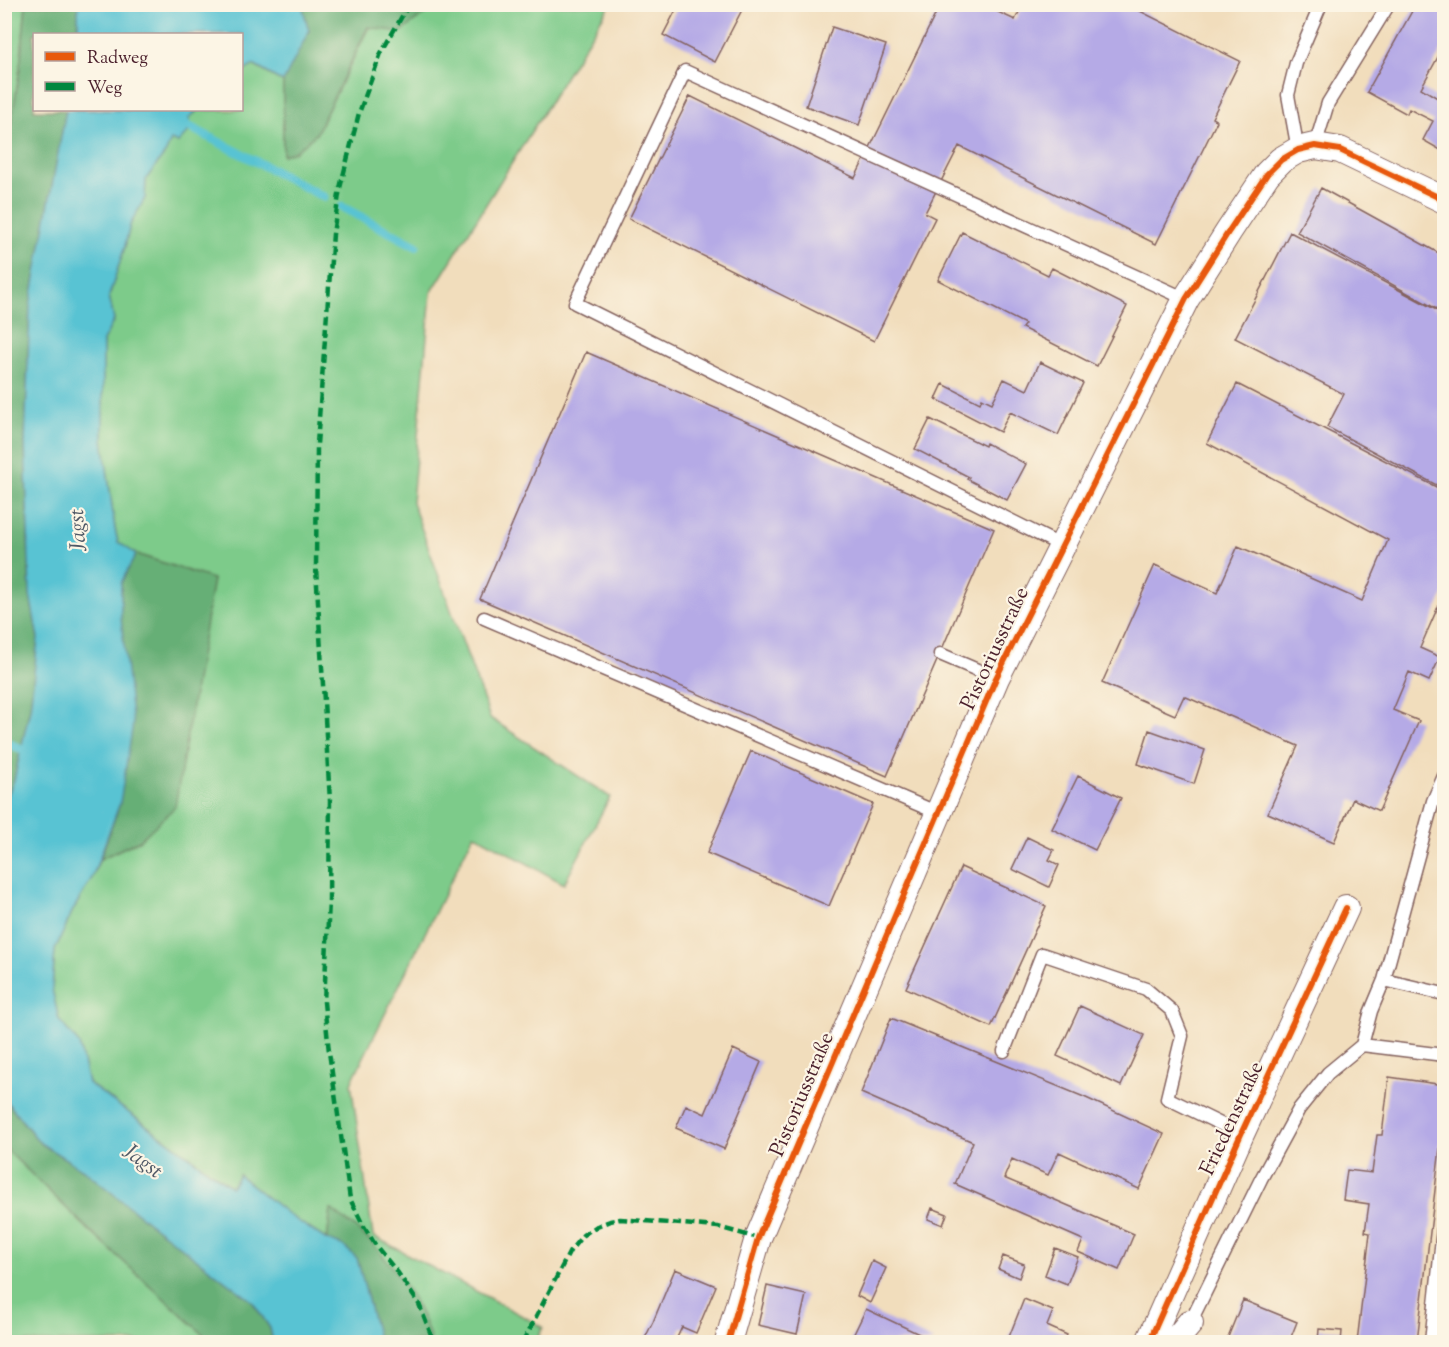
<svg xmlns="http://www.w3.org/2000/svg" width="1449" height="1347" font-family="'Sorts Mill Goudy',serif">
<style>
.green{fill:#7dcb8a;stroke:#64755a;stroke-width:1.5}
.forest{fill:#66af76;stroke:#586750;stroke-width:1.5}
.water{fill:#58c3d3;stroke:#51717f;stroke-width:1.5}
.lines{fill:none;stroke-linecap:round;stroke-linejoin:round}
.stream{stroke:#58c3d3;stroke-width:9}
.building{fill:#b5aae6}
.service-casing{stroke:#84625e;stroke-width:15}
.minor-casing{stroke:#84625e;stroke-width:28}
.service{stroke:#fff;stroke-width:12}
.minor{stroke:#fff;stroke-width:26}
.quiet{stroke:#00873e;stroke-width:4.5;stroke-dasharray:9 4.5;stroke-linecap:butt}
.cycleway-casing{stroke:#fcf5e5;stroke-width:10}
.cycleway{stroke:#e8590c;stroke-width:6}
.labels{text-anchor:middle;stroke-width:4.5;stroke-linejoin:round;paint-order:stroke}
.street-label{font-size:21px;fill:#4a1f2b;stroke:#fcf5e5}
.water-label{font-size:22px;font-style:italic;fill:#4f5866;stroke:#fcf5e5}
</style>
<rect width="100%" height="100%" fill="#fcf5e5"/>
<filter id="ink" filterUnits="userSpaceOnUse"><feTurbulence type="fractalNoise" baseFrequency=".0167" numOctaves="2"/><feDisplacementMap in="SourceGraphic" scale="12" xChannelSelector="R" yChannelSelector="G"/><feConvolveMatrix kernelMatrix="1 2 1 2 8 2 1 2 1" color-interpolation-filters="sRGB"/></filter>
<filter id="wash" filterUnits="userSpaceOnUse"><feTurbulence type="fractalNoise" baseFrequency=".008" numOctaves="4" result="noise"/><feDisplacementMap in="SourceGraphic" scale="24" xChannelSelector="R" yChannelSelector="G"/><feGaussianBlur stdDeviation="1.35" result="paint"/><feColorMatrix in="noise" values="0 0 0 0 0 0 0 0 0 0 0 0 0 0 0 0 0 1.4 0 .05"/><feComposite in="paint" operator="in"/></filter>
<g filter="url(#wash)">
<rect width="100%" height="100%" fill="#f1ddbc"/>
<path class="green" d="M 5,5 L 26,5 L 20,68 L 5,164 Z
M 435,5 L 610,5 L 431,293 L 412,502 L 490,718 L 610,797 L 564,884 L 474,834 L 351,1083 L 373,1236 L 543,1327 L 536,1342 L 431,1342 L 417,1306 L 395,1273 L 370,1241 L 331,1210 L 327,1240 L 293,1218 L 239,1175 L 232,1187 L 88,1083 L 79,1044 L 59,1020 L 52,989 L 55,950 L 73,910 L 92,878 L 100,859 L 140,840 L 213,580 L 136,554 L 118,543 L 115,529 L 103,439 L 103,341 L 114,320 L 109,296 L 125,246 L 130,225 L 145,198 L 146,179 L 166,152 L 171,139 L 189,118 L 198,110 L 242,110 L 242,72 L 253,65 L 283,82 L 283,155 L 316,134 L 369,27 L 401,32 L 427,12 Z
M 4,1145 L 8,1151 L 91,1232 L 213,1342 L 5,1342 Z"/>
<path class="forest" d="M 26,5 L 78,5 L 78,34 L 34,34 L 34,110 L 66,110 L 30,305 L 25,442 L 30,595 L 38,638 L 30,709 L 14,780 L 5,802 L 5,164 L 20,68 Z
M 302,5 L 435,5 L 427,12 L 401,32 L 368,27 L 316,134 L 296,151 L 283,155 L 283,82 L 309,31 Z
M 136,554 L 213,579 L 175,807 L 140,840 L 100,859 L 120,803 L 121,583 Z
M 4,1099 L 40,1143 L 85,1171 L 148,1222 L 252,1301 L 270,1328 L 273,1342 L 212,1342 L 91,1232 L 8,1151 L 5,1145 Z
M 331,1209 C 344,1220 360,1230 371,1242 C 396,1270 422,1305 431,1342 L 379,1342 L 357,1258 L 327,1240 Z"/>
<path class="water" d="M 78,5 L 302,5 L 309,31 L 283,82 L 254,65 L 242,72 L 242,34 L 78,34 Z
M 66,110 L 198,110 L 189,118 L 192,128 L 178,143 L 171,140 L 166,152 L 146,179 L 145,198 L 130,225 L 125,246 L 109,296 L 114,320 L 103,341 L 103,439 L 115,529 L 118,542 L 136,554 L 121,583 L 121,618 L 133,724 L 120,803 L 92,878 L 73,910 L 55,950 L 52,989 L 59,1020 L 79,1044 L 88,1083 L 231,1187 L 239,1175 L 293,1218 L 327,1240 L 342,1245 L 357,1258 L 379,1342 L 273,1342 L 270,1328 L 252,1301 L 148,1222 L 85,1171 L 40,1143 L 5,1099 L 5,802 L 14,780 L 30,709 L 38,638 L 30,595 L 25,442 L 30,305 Z"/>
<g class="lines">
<path class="stream" d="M 182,123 L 324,197
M 342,207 L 416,246
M 4,742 L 30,752"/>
</g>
<g id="blocks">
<path class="building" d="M 679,4 L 745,4 L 715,62 L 663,35 Z
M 1023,4 L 1126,4 L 1240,61 L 1212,118 L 1217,121 L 1156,244 L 959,146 L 925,213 L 935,218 L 874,341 L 629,219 L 690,96 L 855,178 L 940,5 L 983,5 L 1015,20 Z
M 1416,4 L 1429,4 L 1444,13 L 1444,46 L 1421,88 L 1444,102 L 1444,152 L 1423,140 L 1433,121 L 1409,109 L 1407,114 L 1367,92 Z
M 832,27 L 886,45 L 859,125 L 806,106 Z
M 1321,188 L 1444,256 L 1444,313 L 1297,232 Z
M 962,232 L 1048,275 L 1052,268 L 1127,306 L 1097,366 L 1022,328 L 1025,324 L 938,280 Z
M 1290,232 L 1444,314 L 1444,489 L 1327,427 L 1344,394 L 1235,338 Z
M 586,352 L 994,529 L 887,776 L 480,599 Z
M 1040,362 L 1083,383 L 1058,435 L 1010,412 L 1000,432 L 936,399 L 943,384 L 980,403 L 982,398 L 992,403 L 1004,379 L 1027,390 Z
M 1237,384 L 1444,491 L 1444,593 L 1420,648 L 1440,657 L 1429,681 L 1409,672 L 1393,710 L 1419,721 L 1379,811 L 1353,799 L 1334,842 L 1268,813 L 1298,746 L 1184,696 L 1175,715 L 1102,683 L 1155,565 L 1217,593 L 1238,546 L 1362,601 L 1388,540 L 1207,443 Z
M 930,419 L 985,446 L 986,443 L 1026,464 L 1007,500 L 967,479 L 969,477 L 915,449 Z
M 1149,730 L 1205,750 L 1194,784 L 1138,764 Z
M 751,751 L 873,804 L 829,906 L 707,853 Z
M 1078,776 L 1121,798 L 1095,850 L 1052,829 Z
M 1027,837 L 1054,850 L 1049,860 L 1059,865 L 1049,887 L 1012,869 Z
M 961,867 L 1046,906 L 991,1027 L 906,988 Z
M 1080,1006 L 1144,1035 L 1121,1086 L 1057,1056 Z
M 891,1018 L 1084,1097 L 1164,1134 L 1139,1189 L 1059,1152 L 1048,1175 L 1012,1159 L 1004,1178 L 1134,1234 L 1119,1270 L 1078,1252 L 1083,1240 L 955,1184 L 973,1142 L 861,1093 Z
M 733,1049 L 761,1062 L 724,1149 L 676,1128 L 686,1105 L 705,1114 Z
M 1389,1077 L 1444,1085 L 1444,1114 L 1417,1342 L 1357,1342 L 1370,1233 L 1365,1232 L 1369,1204 L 1343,1200 L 1347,1170 L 1372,1173 L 1377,1135 L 1382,1135 Z
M 932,1208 L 947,1214 L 943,1225 L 928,1219 Z
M 1055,1248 L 1078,1257 L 1067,1284 L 1045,1275 Z
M 1003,1256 L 1024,1264 L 1019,1278 L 998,1269 Z
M 872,1261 L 886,1268 L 870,1303 L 857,1296 Z
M 675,1269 L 716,1286 L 696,1333 L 682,1327 L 675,1342 L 643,1342 L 653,1322 Z
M 767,1286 L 806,1295 L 797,1334 L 758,1325 Z
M 1024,1299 L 1053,1311 L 1047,1326 L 1067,1335 L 1064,1342 L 1007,1342 Z
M 1243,1300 L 1297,1322 L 1289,1342 L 1226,1342 Z
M 866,1309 L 934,1341 L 933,1342 L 850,1342 Z
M 1319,1329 L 1342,1331 L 1341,1342 L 1318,1342 Z"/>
</g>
</g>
<g filter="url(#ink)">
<use href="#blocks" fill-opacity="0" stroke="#84625e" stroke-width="1.5"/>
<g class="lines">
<defs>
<path id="service" d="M 1315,146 L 1328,103 L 1389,4
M 1298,150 L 1288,95 L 1296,63 L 1321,4
M 1062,546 L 575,303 L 685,71 L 1186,299
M 484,618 L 938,813
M 940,654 L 996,678
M 1384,980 L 1444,994
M 1362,1045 L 1444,1055
M 1004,1051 L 1042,954 L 1146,989 L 1172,1011 L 1182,1036 L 1167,1098 L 1241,1134
M 1190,1323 L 1261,1179 L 1299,1109 L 1328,1073 L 1362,1045 L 1371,1011 L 1384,980 L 1433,801 L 1444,776
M 1431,1342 L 1444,1220"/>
<path id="minor" d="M 728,1342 L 758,1238 L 996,678 L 1186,299 L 1229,231 L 1267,174 L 1281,160 L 1298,150 L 1315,146 L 1340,150 L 1444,200
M 1149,1342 L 1241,1134 L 1346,908
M 1174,1342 L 1190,1323"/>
</defs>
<use href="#service" class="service-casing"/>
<use href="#minor" class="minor-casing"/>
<use href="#service" class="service"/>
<use href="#minor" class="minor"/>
<path class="quiet" d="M 409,4 L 381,53 L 359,113 L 340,188 L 333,234 L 317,444 L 316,568 L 330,801 L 329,901 L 324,1002 L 329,1052 L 350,1199 L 362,1223 L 376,1246 L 398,1273 L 419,1304 L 434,1342
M 523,1342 L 570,1251 L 583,1235 L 597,1226 L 610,1221 L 620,1219 L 718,1227 L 758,1238"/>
<defs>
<path id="cycleway" d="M 728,1342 L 758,1238 L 996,678 L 1186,299 L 1229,231 L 1267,174 L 1281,160 L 1298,150 L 1315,146 L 1340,150 L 1444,200
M 1149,1342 L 1241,1134 L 1346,908"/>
</defs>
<use href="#cycleway" class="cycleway-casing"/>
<use href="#cycleway" class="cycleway"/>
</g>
</g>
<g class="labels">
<g class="street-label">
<text transform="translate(994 648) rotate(-65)" y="7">Pistoriusstraße</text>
<text transform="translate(801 1094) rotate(-67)" y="7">Pistoriusstraße</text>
<text transform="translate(1231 1118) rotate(-65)" y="7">Friedenstraße</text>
</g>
<g class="water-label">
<text transform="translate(76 530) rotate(-93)" y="8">Jagst</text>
<text transform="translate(144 1160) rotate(36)" y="8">Jagst</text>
</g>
</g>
<rect width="1449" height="1347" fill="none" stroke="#fcf5e5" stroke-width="24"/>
<rect x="33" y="33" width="210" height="78" fill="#fcf5e5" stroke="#b59f9b" stroke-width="1.5"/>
<rect x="45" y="52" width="30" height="9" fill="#e8590c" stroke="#b59f9b" stroke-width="1.5"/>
<text x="87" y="63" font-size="18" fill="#4a1f2b">Radweg</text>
<rect x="45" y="82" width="30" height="9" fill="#00873e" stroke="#b59f9b" stroke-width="1.5"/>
<text x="87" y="93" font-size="18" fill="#4a1f2b">Weg</text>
</svg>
